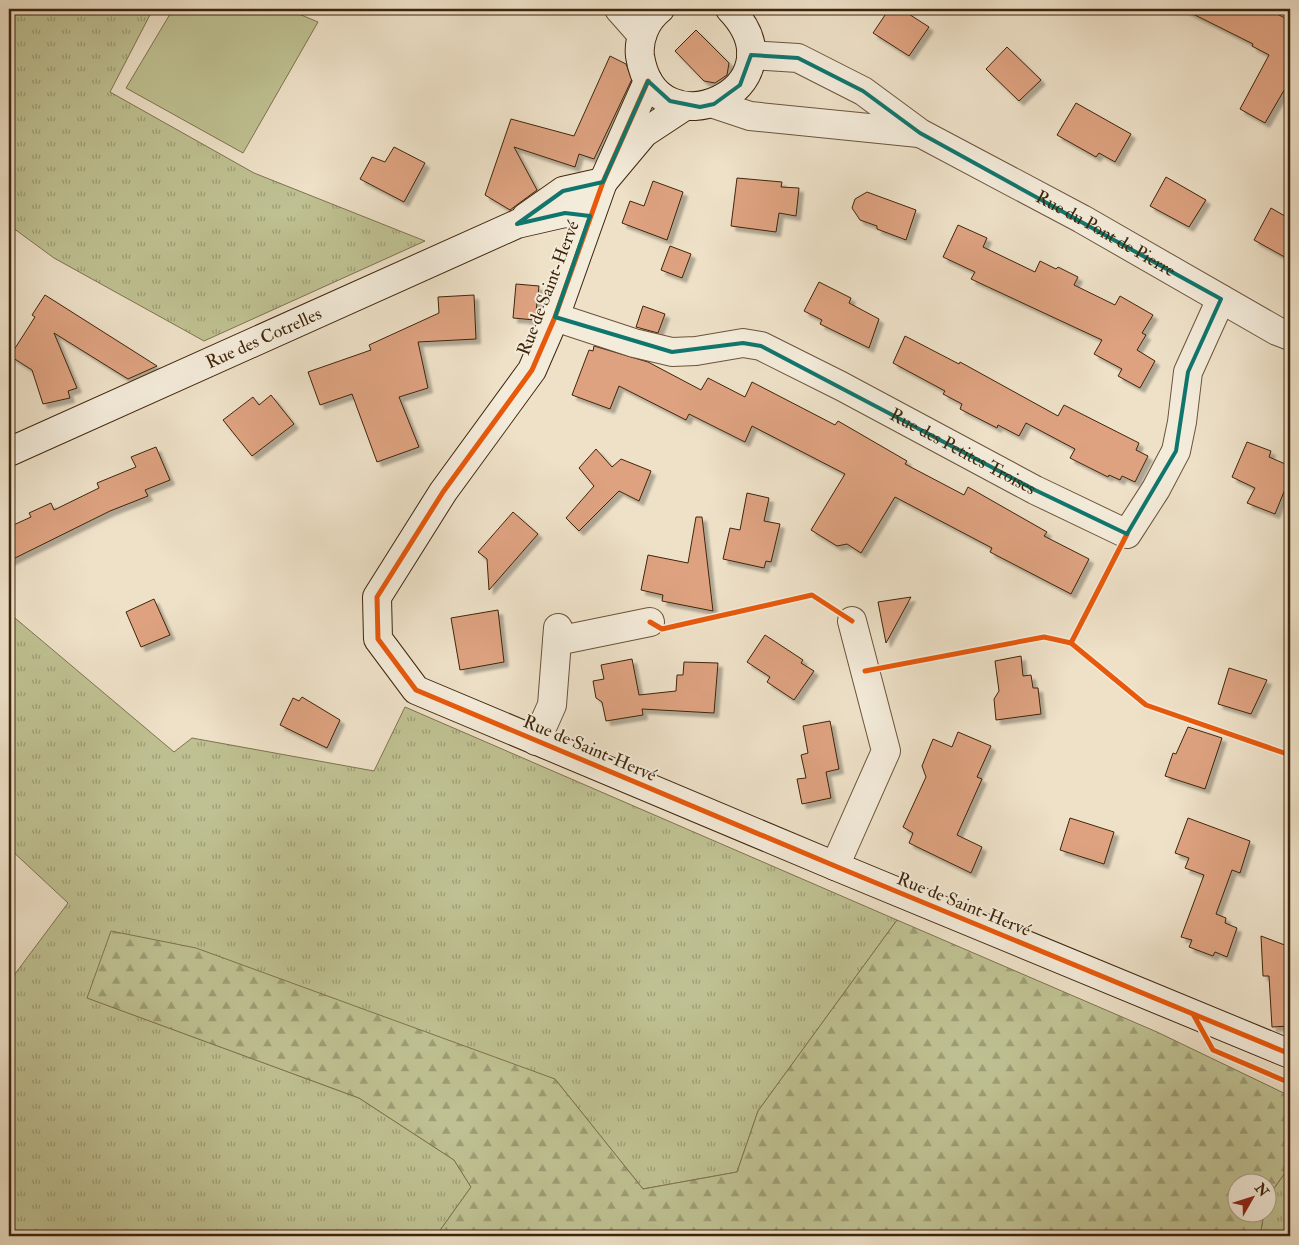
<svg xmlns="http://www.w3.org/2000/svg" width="1299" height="1245" font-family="'IM FELL Double Pica',serif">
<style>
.grass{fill:url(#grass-tufts);stroke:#7f734e}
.forest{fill:url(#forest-firs);stroke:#7f734e}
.garden{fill:#bfc192;stroke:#7f734e}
.building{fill:#dea280;stroke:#3f250b;filter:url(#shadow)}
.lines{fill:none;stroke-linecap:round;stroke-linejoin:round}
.street-casing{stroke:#6b543a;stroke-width:30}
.secondary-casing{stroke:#3f250b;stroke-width:30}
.street{stroke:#f4ecdb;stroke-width:28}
.secondary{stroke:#f4ecdb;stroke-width:28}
.cycleway-casing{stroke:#f4ecdb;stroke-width:8}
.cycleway{stroke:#e8590c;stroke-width:5}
.marked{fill:none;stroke:#0f766e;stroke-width:4;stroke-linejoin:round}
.labels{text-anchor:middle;stroke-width:4;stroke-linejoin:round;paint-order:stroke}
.street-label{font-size:18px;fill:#3f250b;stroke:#f4ecdb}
</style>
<defs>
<pattern id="grass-tufts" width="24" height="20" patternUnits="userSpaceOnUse" patternTransform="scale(1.25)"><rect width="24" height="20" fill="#bfc192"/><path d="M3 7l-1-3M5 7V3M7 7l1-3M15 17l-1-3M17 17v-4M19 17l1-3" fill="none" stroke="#9d9d75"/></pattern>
<pattern id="forest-firs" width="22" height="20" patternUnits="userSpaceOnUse" patternTransform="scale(1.25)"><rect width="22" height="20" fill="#bfc192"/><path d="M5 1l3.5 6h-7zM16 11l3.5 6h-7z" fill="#9d9d75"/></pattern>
<filter id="shadow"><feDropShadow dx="4.5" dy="4.5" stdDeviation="1" flood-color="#0004"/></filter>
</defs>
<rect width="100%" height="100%" fill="#eee1c8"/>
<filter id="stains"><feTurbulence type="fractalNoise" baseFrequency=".004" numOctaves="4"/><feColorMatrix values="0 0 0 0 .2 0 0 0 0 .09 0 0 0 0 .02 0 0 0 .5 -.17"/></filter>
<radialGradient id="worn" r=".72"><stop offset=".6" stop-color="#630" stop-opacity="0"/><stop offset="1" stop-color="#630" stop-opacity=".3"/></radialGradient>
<path class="grass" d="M 9,9 L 153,9 L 110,92 L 254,173 L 425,241 L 204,341 L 54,258 L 9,225 Z
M 9,613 L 174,752 L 192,738 L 374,771 L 405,707 L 897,920 L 758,1111 L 737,1172 L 643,1189 L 555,1079 L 88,998 L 359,1098 L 454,1160 L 471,1187 L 436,1236 L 19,1236 L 9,1225 L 9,982 L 68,903 L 9,848 Z
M 1290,1166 L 1290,1236 L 1260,1236 L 1264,1213 L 1266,1212 L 1267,1198 Z"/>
<path class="forest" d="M 897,920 L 1157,1032 L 1290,1096 L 1290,1166 L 1267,1198 L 1266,1182 L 1236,1182 L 1236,1212 L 1264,1213 L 1260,1236 L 436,1236 L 471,1187 L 454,1160 L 359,1098 L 87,998 L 111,931 L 196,948 L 555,1079 L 643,1189 L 737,1172 L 758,1111 Z"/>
<path class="garden" d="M 173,9 L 287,9 L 318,22 L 243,153 L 126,88 Z"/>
<path class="building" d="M 889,9 L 901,9 L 929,27 L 909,56 L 873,33 Z
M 1183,9 L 1267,9 L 1287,19 L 1290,13 L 1290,80 L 1265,123 L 1240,109 L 1269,55 L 1252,46 L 1253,44 Z
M 696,30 L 729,63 L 727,75 L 715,83 L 704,81 L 675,51 Z
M 1007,47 L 1041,80 L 1019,101 L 986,69 Z
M 610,56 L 626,64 L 632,79 L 594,159 L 579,154 L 575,167 L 514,147 L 537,190 L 510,210 L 485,195 L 511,119 L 574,136 Z
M 1076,103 L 1131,134 L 1115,162 L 1099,153 L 1096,157 L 1057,135 Z
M 394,147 L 425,163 L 404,202 L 360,179 L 372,157 L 385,162 Z
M 1166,177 L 1206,200 L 1189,227 L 1150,206 Z
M 737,178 L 782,182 L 781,187 L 799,188 L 796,216 L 779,213 L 776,232 L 731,226 Z
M 653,181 L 683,192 L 667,240 L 622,223 L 630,201 L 644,206 Z
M 867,192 L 916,210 L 906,240 L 877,229 L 877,226 L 860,220 L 852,208 L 855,199 Z
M 1271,208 L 1290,219 L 1290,260 L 1254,240 Z
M 958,225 L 987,238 L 983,247 L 1035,272 L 1040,261 L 1056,269 L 1058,267 L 1078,277 L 1074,285 L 1115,305 L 1120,296 L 1153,315 L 1142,333 L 1146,335 L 1137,350 L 1155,361 L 1140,388 L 1118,376 L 1122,369 L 1094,354 L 1102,340 L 971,279 L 975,272 L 943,257 Z
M 670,246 L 691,254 L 682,278 L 661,270 Z
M 819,282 L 851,298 L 849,303 L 879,319 L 869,348 L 820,324 L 822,320 L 804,311 Z
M 516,284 L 539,286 L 535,320 L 513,318 Z
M 45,295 L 157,366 L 128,379 L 54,333 L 77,388 L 68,391 L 70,398 L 43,404 L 32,370 L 10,356 L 35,317 L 32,315 Z
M 474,295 L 476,339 L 418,342 L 428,388 L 399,397 L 419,447 L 377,462 L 352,394 L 320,405 L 308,372 L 371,350 L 369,345 L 439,313 L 438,297 Z
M 643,306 L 665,314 L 658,333 L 636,327 Z
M 905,336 L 959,364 L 960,362 L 1058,416 L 1064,405 L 1139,443 L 1136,450 L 1148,456 L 1135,482 L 1122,476 L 1120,480 L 1109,475 L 1108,477 L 1070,458 L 1075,449 L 1026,423 L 1019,436 L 998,425 L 997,428 L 960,409 L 962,404 L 943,394 L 945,391 L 893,363 Z
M 594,346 L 648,362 L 701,390 L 708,378 L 745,397 L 752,382 L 835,425 L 838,421 L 907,461 L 905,464 L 964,495 L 968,487 L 1047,532 L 1044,536 L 1089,559 L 1071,594 L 990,552 L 992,548 L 895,497 L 861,553 L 847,544 L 837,546 L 811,530 L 845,474 L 752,426 L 745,442 L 689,414 L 686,420 L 619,386 L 610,409 L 572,395 L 589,350 L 593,351 Z
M 271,395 L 294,424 L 252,456 L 223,420 L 253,397 L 259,405 Z
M 1247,442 L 1271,451 L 1269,457 L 1290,466 L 1290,477 L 1275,514 L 1247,503 L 1255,488 L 1232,477 Z
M 156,447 L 170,480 L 145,490 L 148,496 L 110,511 L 9,561 L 9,527 L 31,517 L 29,513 L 51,503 L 54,510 L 99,488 L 97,483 L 136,467 L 131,457 Z
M 596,449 L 612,467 L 621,459 L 651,471 L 639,501 L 619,491 L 579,531 L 566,518 L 594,486 L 579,468 Z
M 747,493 L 769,498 L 764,521 L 780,524 L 771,562 L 766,561 L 764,568 L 723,559 L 730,528 L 740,530 Z
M 513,512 L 538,534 L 489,590 L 487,559 L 478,552 Z
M 696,517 L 702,517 L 713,611 L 662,601 L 663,595 L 641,590 L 648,555 L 688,563 Z
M 911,597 L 886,643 L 878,602 Z
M 154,599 L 170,635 L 141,647 L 126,612 Z
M 498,610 L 504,662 L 460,670 L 451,618 Z
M 765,635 L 803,660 L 801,663 L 814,671 L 794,700 L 767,682 L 770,677 L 747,662 Z
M 1021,656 L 1023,676 L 1031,675 L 1033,688 L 1038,688 L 1041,714 L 996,720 L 994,699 L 999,691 L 995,661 Z
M 632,659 L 639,695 L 676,691 L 677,675 L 683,675 L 684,662 L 718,663 L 714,713 L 642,709 L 643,715 L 606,721 L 602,702 L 596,698 L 593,681 L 604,679 L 601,665 Z
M 1229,668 L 1267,680 L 1251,714 L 1218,704 Z
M 302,697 L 340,720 L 327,748 L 280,725 L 293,698 L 299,701 Z
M 830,721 L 839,769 L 826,772 L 831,798 L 802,804 L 797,779 L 806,778 L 801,755 L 808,753 L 803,726 Z
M 1188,727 L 1222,738 L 1205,789 L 1165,776 L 1173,753 L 1176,754 Z
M 958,732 L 991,746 L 977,777 L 982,779 L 957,835 L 982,847 L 971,873 L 909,843 L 913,833 L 903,827 L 926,777 L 922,766 L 933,739 L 952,747 Z
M 1070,818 L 1114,832 L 1104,864 L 1060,850 Z
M 1188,818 L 1250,841 L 1240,873 L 1232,870 L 1216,914 L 1226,918 L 1225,923 L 1237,928 L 1227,957 L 1215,952 L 1213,956 L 1189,947 L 1192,940 L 1181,937 L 1204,875 L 1185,868 L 1189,858 L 1175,853 Z
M 1261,936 L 1290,947 L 1290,1026 L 1272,1027 L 1269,976 L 1263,976 Z"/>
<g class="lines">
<defs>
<g id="street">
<path d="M 619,9 L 642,35"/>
<path id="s1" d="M 751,55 L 798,58 L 863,91 L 920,133 L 1082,219 L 1277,331 L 1290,336"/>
<path d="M 714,104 L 750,116 L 919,133"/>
<path id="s2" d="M 555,317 L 634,343 L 672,352 L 696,351 L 743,343 L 761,346 L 841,386 L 1035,490 L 1127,534 L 1156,489 L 1176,451 L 1182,422 L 1188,372 L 1221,299"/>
<path d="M 557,641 L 650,622"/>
<path d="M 536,741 L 552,705 L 558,628"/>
<path d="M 835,866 L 886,751 L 852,621"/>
</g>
<g id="secondary">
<path d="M 660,9 C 646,20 638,39 640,56 C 655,156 806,88 730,9"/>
<path d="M 648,81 L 603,182 L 555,317 L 532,370 L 443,492 L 377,597 L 378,639 L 416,690 L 835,866 L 1290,1054"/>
<path d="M 526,217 L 563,191 L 603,182 L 644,133 L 685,106"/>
<path id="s3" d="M 9,452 L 517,224 L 565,213 L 590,216"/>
</g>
</defs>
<use href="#street" class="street-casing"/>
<use href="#secondary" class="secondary-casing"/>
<use href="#street" class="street"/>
<use href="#secondary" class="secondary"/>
<defs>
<path id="cycleway" d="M 648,81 L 603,182 L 555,317 L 532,370 L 443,492 L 377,597 L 378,639 L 416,690 L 835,866 L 1290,1054
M 650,622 L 662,629 L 812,595 L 852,621
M 1071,643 L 1127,534
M 865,671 L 1044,637 L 1071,643 L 1146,705 L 1290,755
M 1193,1014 L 1213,1050 L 1290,1083"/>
</defs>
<use href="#cycleway" class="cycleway-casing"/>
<use href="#cycleway" class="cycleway"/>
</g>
<path class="marked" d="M 751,55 L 798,58 L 863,91 L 920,133 L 1221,299 L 1188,372 L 1176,451 L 1127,534 L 1035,490 L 761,346 L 743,343 L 672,352 L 555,317 L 590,216 L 565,213 L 517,224 L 563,191 L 603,182 L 648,81 L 670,101 L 700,107 L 714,104 L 740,85 Z"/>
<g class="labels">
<g class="street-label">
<text dy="6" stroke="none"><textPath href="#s1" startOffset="402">Rue du Pont de Pierre</textPath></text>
<text transform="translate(548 288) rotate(-69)" y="6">Rue de Saint-Hervé</text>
<text dy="6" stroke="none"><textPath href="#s3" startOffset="279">Rue des Cotrelles</textPath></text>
<text dy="6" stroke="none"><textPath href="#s2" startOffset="440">Rue des Petites Troises</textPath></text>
<text transform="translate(590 748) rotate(23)" y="6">Rue de Saint-Hervé</text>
<text transform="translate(964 904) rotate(22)" y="6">Rue de Saint-Hervé</text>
</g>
</g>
<rect width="1299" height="1245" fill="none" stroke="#eee1c8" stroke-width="30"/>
<rect x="10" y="10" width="1279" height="1225" fill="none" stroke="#3f250b" stroke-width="2.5"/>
<rect x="15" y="15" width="1269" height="1215" fill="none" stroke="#3f250b"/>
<g transform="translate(1252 1198) rotate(51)"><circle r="24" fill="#f4ecdb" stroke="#ac9c88"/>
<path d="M0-4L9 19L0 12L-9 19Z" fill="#8f2418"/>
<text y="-8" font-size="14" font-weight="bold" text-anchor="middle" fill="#3f250b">N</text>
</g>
<rect width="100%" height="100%" filter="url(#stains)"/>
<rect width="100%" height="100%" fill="url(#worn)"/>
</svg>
